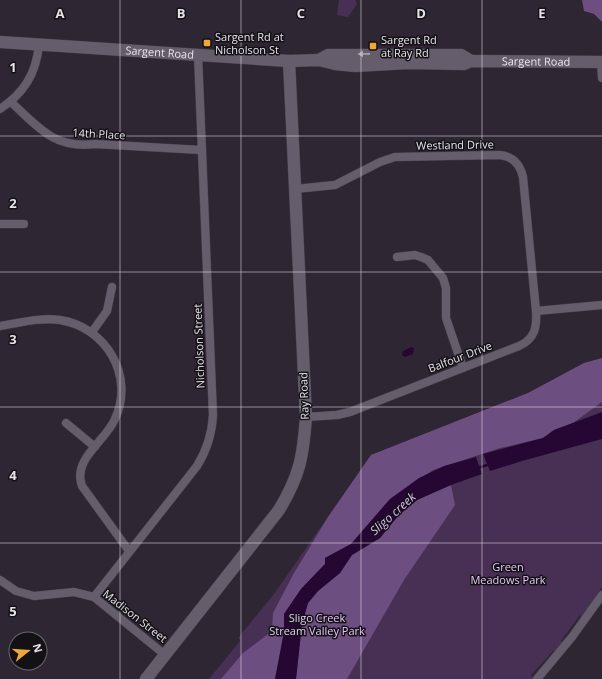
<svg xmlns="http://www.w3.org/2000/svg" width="602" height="679" font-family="'Open Sans',sans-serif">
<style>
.green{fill:#473054}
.forest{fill:#6d4e80}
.water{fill:#260734}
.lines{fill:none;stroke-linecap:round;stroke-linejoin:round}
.stream{stroke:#260734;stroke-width:2.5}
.street-casing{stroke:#48424c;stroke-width:9}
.secondary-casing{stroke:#48424c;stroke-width:13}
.street{stroke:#655d6b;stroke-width:8}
.secondary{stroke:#655d6b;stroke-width:12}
.oneway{fill:#ada7b1}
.grid{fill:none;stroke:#e8e3eb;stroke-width:1;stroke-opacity:0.55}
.poi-dot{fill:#eca93a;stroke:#141116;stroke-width:1.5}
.labels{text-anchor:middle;stroke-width:3;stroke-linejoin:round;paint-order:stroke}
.poi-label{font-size:11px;fill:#e8e3eb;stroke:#141116;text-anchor:start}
.street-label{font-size:11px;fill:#e8e3eb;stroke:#141116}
.park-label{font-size:11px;fill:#e4c8f6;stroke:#141116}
.water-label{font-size:12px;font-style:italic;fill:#e1bbf9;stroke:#141116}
.grid-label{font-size:13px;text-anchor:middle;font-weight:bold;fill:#e8e3eb;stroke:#141116;stroke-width:3;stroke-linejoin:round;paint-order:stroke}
</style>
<rect width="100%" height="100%" fill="#2e2633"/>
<path class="green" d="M 339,0 L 355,0 L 357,4 L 348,17 L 337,15 Z
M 602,358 L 602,587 L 583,617 L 580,615 L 561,641 L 563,644 L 557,653 L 554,650 L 531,675 L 534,679 L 209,679 L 240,641 L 238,638 L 274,594 L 371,455 L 528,393 L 584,363 Z"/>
<path class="forest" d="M 582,0 L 602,0 L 602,22 L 594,14 L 584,11 Z
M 602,358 L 602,402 L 573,423 L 554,430 L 543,438 L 500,448 L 433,470 L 390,499 L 351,544 L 325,558 L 325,564 L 301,589 L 284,614 L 284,632 L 275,679 L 221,679 L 243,653 L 272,631 L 273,613 L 294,573 L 328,517 L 371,455 L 528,393 L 584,363 Z
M 451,485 L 455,505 L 404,580 L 347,679 L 296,679 L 302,624 L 308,603 L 318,591 L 340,573 L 352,555 L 380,538 L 398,516 L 417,500 Z"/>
<path class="water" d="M 411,347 L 414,348 L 413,354 L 405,357 L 402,355 L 403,351 Z
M 602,412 L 602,439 L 522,461 L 490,471 L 483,454 L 543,438 L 554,430 Z
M 476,457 L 482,474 L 451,485 L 417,500 L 398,516 L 380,538 L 352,555 L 340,573 L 318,591 L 308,603 L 302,624 L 296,679 L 275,679 L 284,632 L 284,614 L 301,589 L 325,564 L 325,558 L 351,544 L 390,499 L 419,478 L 444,466 Z"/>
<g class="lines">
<path class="stream" d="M 478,468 L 490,464"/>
<defs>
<path id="street" d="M 601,62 L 602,78
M 11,102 C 38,127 54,149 95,144 L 201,150
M 0,109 C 24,93 36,74 39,45
M 295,189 L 335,185 L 380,162 L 395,157 L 499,155 C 513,156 520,164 523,177 L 536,311 C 537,327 535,339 519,346 L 350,412 L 337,415 L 306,417
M 0,224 L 24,224
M 397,257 L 415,255 L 421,257 L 428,260 L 443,278 L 446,288 L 446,318 L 463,368
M 536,311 L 602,305
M 0,326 C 19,323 41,317 60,320 C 106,327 135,376 115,419 C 105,442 72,459 82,486 L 129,551
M 92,332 L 107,311 L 112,287
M 66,423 L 95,447
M 0,580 L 16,591 L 34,596 L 74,592 L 94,597 L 164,654
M 94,597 L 197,466 C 207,450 212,434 213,415 L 198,55
M 537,679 L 572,637 L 602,595"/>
<g id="secondary">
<path id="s1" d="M 0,42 L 289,61 L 319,60 L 335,64 L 355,66 L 408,63 L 464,64 L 471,61 L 602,62"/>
<path d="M 319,60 L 328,55 L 461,55 L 471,61"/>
<path d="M 146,679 L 279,510 C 300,475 303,457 306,417 L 289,61"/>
</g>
</defs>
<use href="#street" class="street-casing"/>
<use href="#secondary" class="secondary-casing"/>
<use href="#street" class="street"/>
<use href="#secondary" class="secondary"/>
</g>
<defs><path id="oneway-solid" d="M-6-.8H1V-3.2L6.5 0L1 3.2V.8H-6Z"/></defs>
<use class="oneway" href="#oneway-solid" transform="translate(364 54) rotate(179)"/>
<path class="grid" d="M 120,0 L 120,679M 241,0 L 241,679M 361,0 L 361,679M 482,0 L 482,679M 0,136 L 602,136M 0,272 L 602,272M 0,407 L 602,407M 0,543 L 602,543"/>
<g class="poi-dot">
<rect x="203" y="39" width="8" height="8" rx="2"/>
<rect x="369" y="42" width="8" height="8" rx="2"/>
</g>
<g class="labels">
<g class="poi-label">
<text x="215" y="41">Sargent Rd at<tspan x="215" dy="13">Nicholson St</tspan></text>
<text x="381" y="44">Sargent Rd<tspan x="381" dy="13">at Ray Rd</tspan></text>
</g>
<g class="street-label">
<text dy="4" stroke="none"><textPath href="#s1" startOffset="160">Sargent Road</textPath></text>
<text dy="4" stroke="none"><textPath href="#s1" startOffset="538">Sargent Road</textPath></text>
<text transform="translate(99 134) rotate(3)" y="4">14th Place</text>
<text transform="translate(455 145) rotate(-1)" y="4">Westland Drive</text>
<text transform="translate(199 346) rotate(-92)" y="4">Nicholson Street</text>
<text transform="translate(460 357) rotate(-21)" y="4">Balfour Drive</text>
<text transform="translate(304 396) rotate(-92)" y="4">Ray Road</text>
<text transform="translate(135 616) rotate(38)" y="4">Madison Street</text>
</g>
<g class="park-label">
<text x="508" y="571">Green<tspan x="508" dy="13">Meadows Park</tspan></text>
<text x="317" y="622">Sligo Creek<tspan x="317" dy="13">Stream Valley Park</tspan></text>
</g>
<g class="water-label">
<text transform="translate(393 514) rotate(-42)" y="4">Sligo creek</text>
</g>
</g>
<g class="grid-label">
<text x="60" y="18">A</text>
<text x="181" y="18">B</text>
<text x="301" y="18">C</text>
<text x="421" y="18">D</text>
<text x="542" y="18">E</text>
<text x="13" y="72">1</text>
<text x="13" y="208">2</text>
<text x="13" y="344">3</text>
<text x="13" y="480">4</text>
<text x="13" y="616">5</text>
</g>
<g transform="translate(28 651) rotate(73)"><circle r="19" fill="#141116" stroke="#69656b"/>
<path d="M0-3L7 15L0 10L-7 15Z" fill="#eca93a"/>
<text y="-6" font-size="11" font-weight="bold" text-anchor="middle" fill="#e8e3eb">N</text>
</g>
</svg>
